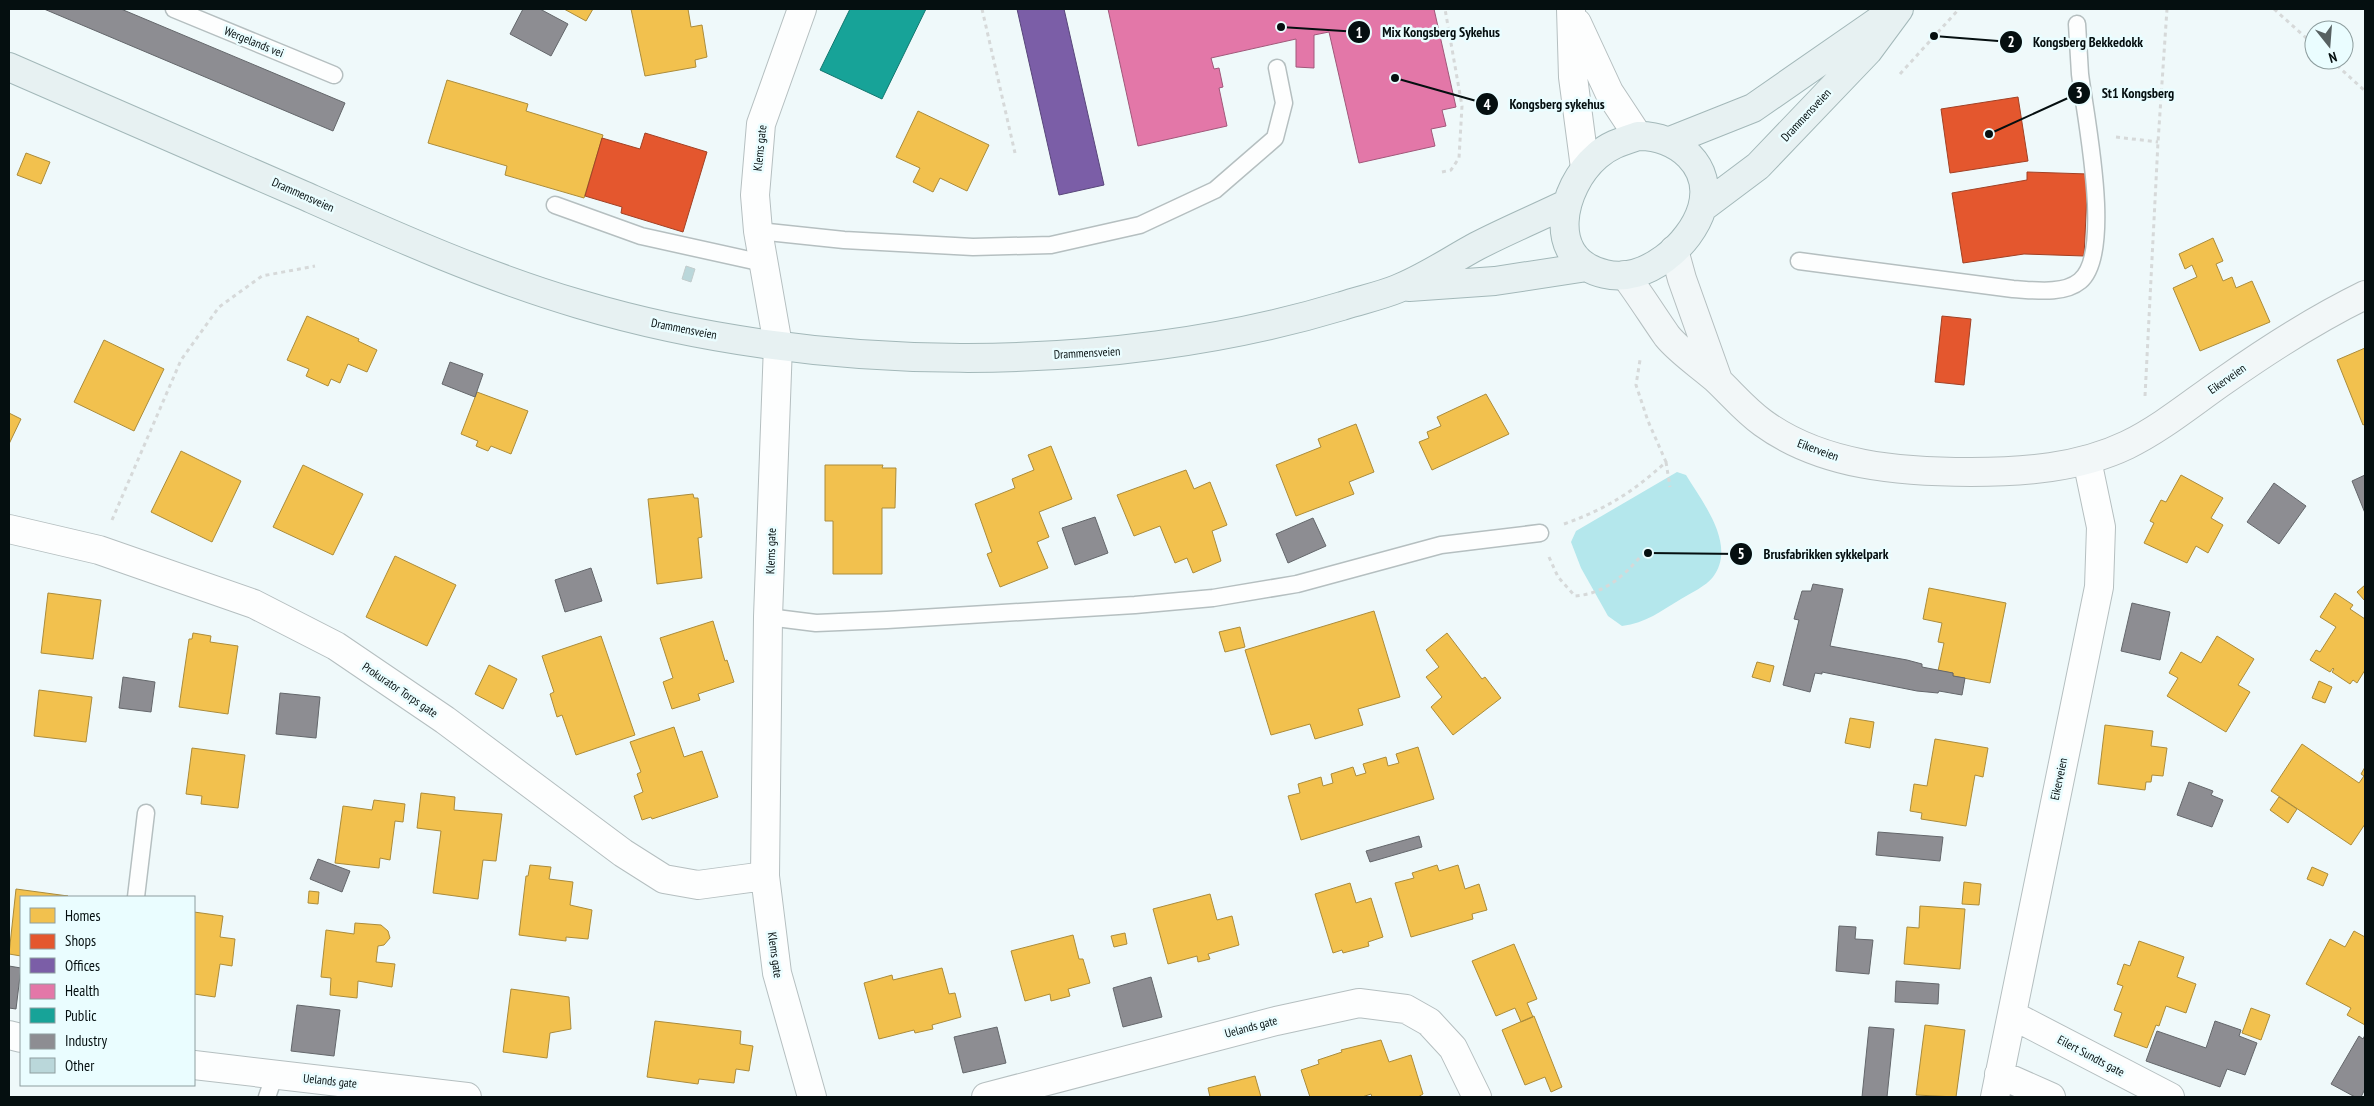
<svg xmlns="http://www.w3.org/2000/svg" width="2374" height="1106" font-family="'PT Sans Narrow',sans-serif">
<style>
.green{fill:#b4e7ec}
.homes{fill:#f2c14e;stroke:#ab8c3b}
.shops{fill:#e4572e;stroke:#a14125}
.offices{fill:#7b5ea7;stroke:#58467a}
.health{fill:#e377a8;stroke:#a0587a}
.public{fill:#17a398;stroke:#12776f}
.industry{fill:#8d8d92;stroke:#64676b}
.building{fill:#bad7da;stroke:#c2cdcd}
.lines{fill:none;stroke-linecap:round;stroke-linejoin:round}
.service-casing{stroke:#b5bfc0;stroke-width:19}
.minor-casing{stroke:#b5bfc0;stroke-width:30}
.secondary-casing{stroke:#b5bfc0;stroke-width:30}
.primary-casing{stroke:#a3b8b9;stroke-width:30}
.path{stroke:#d6d9d9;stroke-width:3;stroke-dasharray:4 4;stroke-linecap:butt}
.service{stroke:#fdfefe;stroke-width:16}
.minor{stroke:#fdfefe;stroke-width:28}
.secondary{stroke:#f2f7f8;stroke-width:28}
.primary{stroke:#e7f1f2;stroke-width:28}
.labels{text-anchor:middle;stroke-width:5;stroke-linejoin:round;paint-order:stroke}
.street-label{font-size:12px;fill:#050f10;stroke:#eafdff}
.leader{fill:none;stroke:#050f10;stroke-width:2}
.callout-dot{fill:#050f10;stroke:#eafdff;stroke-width:2}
.mark-label{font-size:15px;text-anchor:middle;font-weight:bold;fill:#fff}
.callout-label{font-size:14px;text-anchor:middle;font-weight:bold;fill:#050f10;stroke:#eafdff;stroke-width:5;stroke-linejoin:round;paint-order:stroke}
</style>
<rect width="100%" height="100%" fill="#eff9fa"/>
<path class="green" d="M 1677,472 L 1686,475 C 1703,503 1737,545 1713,577 C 1706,586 1691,593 1681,599 C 1661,611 1646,623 1622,626 L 1608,616 L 1581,568 L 1571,542 L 1576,531 Z"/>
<path class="homes" d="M 564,9 L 593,9 L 586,21 Z
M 631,9 L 688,9 L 691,27 L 702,25 L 707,57 L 695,60 L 696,67 L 645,76 Z
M 447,80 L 528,104 L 526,111 L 603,135 L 584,198 L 505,175 L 507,166 L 428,143 Z
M 918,111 L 989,145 L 967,191 L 940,178 L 933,192 L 913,182 L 920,168 L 896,157 Z
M 26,153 L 50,162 L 41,184 L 17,175 Z
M 2213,238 L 2223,261 L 2216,264 L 2223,281 L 2232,277 L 2236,288 L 2252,281 L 2270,322 L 2200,351 L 2173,288 L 2197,277 L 2192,265 L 2185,269 L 2179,254 Z
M 307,316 L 359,339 L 358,341 L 377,350 L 367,372 L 348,364 L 340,383 L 331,379 L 328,386 L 306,376 L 309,369 L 287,360 Z
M 104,340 L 164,369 L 134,431 L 74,402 Z
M 2365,348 L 2365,424 L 2363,425 L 2337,360 Z
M 477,392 L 528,411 L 511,454 L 491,446 L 488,451 L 476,446 L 478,441 L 461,434 Z
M 1486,394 L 1509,434 L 1432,470 L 1419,442 L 1429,438 L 1427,432 L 1441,426 L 1437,417 Z
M 9,413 L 21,419 L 9,444 Z
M 1356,424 L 1374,472 L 1349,482 L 1354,494 L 1296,516 L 1276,465 L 1321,447 L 1318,439 Z
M 1051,446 L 1072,499 L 1039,512 L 1049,537 L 1037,542 L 1048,568 L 1000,587 L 987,554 L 992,552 L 975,504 L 1015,488 L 1012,479 L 1034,470 L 1028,455 Z
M 181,451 L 241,481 L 212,542 L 151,512 Z
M 303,465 L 363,494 L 333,555 L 273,527 Z
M 825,465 L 883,465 L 882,468 L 896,468 L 895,508 L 882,508 L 882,574 L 833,574 L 833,521 L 825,521 Z
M 1186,470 L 1194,489 L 1210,482 L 1227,525 L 1212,531 L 1221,561 L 1193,573 L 1187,558 L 1175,563 L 1160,526 L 1134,536 L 1117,495 Z
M 2181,475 L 2223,498 L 2211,518 L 2223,525 L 2208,553 L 2196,546 L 2187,563 L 2144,543 L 2154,523 L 2150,521 L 2161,500 L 2166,502 Z
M 693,494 L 694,498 L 698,498 L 702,537 L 698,538 L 702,578 L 657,584 L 648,499 Z
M 395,556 L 456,585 L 427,646 L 366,617 Z
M 2365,585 L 2365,601 L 2357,592 Z
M 1929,588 L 2006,603 L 1990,683 L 1953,676 L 1953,673 L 1938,671 L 1944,643 L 1938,642 L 1942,623 L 1923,619 Z
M 48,593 L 101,600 L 93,659 L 41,653 Z
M 2335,593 L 2353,605 L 2350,609 L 2365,619 L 2365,670 L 2357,683 L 2353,680 L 2350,684 L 2332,672 L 2334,669 L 2333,668 L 2330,672 L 2310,660 L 2316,650 L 2320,652 L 2336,627 L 2320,617 Z
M 1374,611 L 1400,697 L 1358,709 L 1363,725 L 1315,739 L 1310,724 L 1271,735 L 1245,650 Z
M 713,621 L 725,661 L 727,660 L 734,682 L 698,694 L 700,700 L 672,709 L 663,682 L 673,678 L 660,638 Z
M 1240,627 L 1245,647 L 1225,652 L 1219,632 Z
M 193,633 L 211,636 L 210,642 L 238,646 L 228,714 L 179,707 L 189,639 L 192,639 Z
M 1447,633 L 1482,679 L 1485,677 L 1501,698 L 1453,735 L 1431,707 L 1442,697 L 1426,677 L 1439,667 L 1426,650 Z
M 601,636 L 635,735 L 576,755 L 562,715 L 557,717 L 550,694 L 554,692 L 542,656 Z
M 2217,636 L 2254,659 L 2238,685 L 2250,692 L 2226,732 L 2167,696 L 2178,678 L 2169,673 L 2181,652 L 2201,663 Z
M 1757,662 L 1774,666 L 1770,682 L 1752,677 Z
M 489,665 L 517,679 L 503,709 L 475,694 Z
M 2319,681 L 2332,687 L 2325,703 L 2312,698 Z
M 39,690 L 92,697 L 86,742 L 34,736 Z
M 1850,718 L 1874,722 L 1870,748 L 1845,743 Z
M 2105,725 L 2153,731 L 2151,746 L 2167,748 L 2163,776 L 2152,775 L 2151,782 L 2146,782 L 2145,790 L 2098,784 Z
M 674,727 L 684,757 L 702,751 L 718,797 L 652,819 L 651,817 L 642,820 L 634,796 L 643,792 L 637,774 L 641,772 L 630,742 Z
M 1935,739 L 1988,748 L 1983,777 L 1975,775 L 1966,826 L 1921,819 L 1922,813 L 1910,811 L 1914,784 L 1927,786 Z
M 2302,744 L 2359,783 L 2364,776 L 2361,774 L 2365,767 L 2365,824 L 2351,845 L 2271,791 Z
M 1418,747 L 1434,799 L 1301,840 L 1288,796 L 1300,793 L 1298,784 L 1321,777 L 1323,786 L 1333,783 L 1331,774 L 1353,767 L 1356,776 L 1366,773 L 1363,764 L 1386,757 L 1388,766 L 1399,763 L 1396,754 Z
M 192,748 L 245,755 L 238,808 L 201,804 L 202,796 L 186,794 Z
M 421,793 L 455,797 L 454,810 L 502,814 L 496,861 L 483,860 L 478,899 L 433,893 L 441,831 L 417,828 Z
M 2279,797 L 2297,809 L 2288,823 L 2270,810 Z
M 374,800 L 405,804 L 403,822 L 395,821 L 390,860 L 380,858 L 379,868 L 335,863 L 343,806 L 372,810 Z
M 530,865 L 551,867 L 549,879 L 573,882 L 570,905 L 592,910 L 588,939 L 566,937 L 566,941 L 519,935 L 526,876 L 528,876 Z
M 1437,865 L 1439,871 L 1458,865 L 1465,889 L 1479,884 L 1487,910 L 1472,914 L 1473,919 L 1411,937 L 1395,883 L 1414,878 L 1412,873 Z
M 2312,867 L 2328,874 L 2323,886 L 2307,879 Z
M 1964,882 L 1981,884 L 1979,905 L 1962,904 Z
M 1350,883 L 1356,903 L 1371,898 L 1383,937 L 1368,942 L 1369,946 L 1343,953 L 1342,950 L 1333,953 L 1315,894 Z
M 16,889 L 68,896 L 21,897 L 21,956 L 9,954 Z
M 309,891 L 319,892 L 318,904 L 308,903 Z
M 1210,894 L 1217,920 L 1232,916 L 1239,945 L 1208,954 L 1210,959 L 1198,962 L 1197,956 L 1168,964 L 1153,909 Z
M 1920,906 L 1965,909 L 1960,969 L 1904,964 L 1907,927 L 1919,928 Z
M 194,912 L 223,916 L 220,937 L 235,939 L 232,966 L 220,964 L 215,997 L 194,994 Z
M 355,923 L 381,925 L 388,931 L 390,938 L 384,945 L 378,946 L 376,962 L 395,964 L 392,987 L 358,981 L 357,998 L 330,995 L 331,978 L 321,977 L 326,930 L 354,934 Z
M 2354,931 L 2365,937 L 2365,1025 L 2347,1015 L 2351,1008 L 2306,984 L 2330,939 L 2345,947 Z
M 1125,933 L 1127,944 L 1114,947 L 1111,936 Z
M 1073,935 L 1079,959 L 1083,959 L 1090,983 L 1068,989 L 1070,996 L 1051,1001 L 1050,994 L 1025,1001 L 1011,951 Z
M 2139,941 L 2184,957 L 2177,977 L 2196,984 L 2186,1013 L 2166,1006 L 2159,1026 L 2156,1025 L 2147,1048 L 2114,1036 L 2122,1013 L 2114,1010 L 2123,986 L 2117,984 L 2124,964 L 2130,966 Z
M 1514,944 L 1537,999 L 1527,1003 L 1533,1017 L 1521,1022 L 1515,1008 L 1496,1016 L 1472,961 Z
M 942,968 L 949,994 L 955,993 L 961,1017 L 932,1025 L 933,1029 L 915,1033 L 914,1030 L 879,1039 L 864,983 L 892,975 L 893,980 Z
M 511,989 L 569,997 L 571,1029 L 550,1033 L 547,1058 L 503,1052 Z
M 2251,1008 L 2270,1015 L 2261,1040 L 2242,1033 Z
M 1534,1016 L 1562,1087 L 1551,1092 L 1545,1077 L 1525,1085 L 1502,1030 Z
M 655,1021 L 741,1031 L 740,1044 L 753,1046 L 749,1071 L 736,1069 L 734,1083 L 699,1079 L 698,1084 L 647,1077 Z
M 1925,1025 L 1965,1030 L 1956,1097 L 1916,1095 Z
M 1381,1040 L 1389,1062 L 1411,1055 L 1423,1094 L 1418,1097 L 1372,1097 L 1371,1094 L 1362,1097 L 1310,1097 L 1301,1070 L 1319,1064 L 1318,1060 L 1342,1052 L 1341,1050 Z
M 1255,1076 L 1261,1097 L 1210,1097 L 1208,1088 Z"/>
<path class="shops" d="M 2018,97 L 2028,161 L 1950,173 L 1941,109 Z
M 645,133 L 707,152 L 683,232 L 621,213 L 622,207 L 585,196 L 602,138 L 640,149 Z
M 2027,172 L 2088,174 L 2084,256 L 2024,254 L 1963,263 L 1952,193 L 2027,180 Z
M 1942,316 L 1971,319 L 1964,385 L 1935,382 Z"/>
<path class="offices" d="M 1017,9 L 1064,9 L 1104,185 L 1059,195 Z"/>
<path class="health" d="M 1108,9 L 1434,9 L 1456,107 L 1442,110 L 1446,126 L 1431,129 L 1435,146 L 1359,163 L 1329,32 L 1314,35 L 1314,68 L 1296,67 L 1296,39 L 1211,58 L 1214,69 L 1219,68 L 1223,87 L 1219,88 L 1227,126 L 1138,146 Z"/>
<path class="public" d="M 850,9 L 926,9 L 882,99 L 820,70 Z"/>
<path class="industry" d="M 44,9 L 121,9 L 345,103 L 333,131 Z
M 523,9 L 540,9 L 568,24 L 551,56 L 510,34 Z
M 450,362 L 483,374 L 475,397 L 442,384 Z
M 2365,475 L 2365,513 L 2352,481 Z
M 2274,483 L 2306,506 L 2279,544 L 2247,522 Z
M 1095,517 L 1108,553 L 1075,565 L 1062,528 Z
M 1313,518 L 1326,546 L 1288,563 L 1276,534 Z
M 591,568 L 602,601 L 565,612 L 555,580 Z
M 1813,584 L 1843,589 L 1830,646 L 1907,660 L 1922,664 L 1922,667 L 1953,673 L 1953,676 L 1965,678 L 1962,695 L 1939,691 L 1938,693 L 1917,691 L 1822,672 L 1822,674 L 1815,673 L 1810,692 L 1783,685 L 1799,620 L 1794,619 L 1802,591 L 1811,591 Z
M 2132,603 L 2170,612 L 2160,660 L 2121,651 Z
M 123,677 L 155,682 L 151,712 L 119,708 Z
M 280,693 L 320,697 L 316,738 L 276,734 Z
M 2189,782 L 2213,791 L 2211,795 L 2223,800 L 2212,827 L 2177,815 Z
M 1878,832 L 1943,837 L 1940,861 L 1876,855 Z
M 1419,836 L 1422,847 L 1370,862 L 1366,851 Z
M 318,859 L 350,871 L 342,892 L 310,879 Z
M 1839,926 L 1856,927 L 1855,939 L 1873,940 L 1869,974 L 1836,971 Z
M 9,966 L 21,968 L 16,1009 L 9,1008 Z
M 1151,977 L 1162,1017 L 1123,1027 L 1113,988 Z
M 1896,981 L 1939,984 L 1938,1004 L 1895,1002 Z
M 297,1005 L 340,1010 L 334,1056 L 291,1051 Z
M 2215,1021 L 2241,1030 L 2239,1036 L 2257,1043 L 2245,1075 L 2227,1069 L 2220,1087 L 2146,1061 L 2157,1031 L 2206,1048 Z
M 997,1027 L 1006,1063 L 963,1073 L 954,1037 Z
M 1869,1027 L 1894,1029 L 1887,1097 L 1862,1097 Z
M 2365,1035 L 2365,1089 L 2361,1097 L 2355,1097 L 2331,1084 L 2359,1036 L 2363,1039 Z"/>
<path class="building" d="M 686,266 L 695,269 L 691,282 L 682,279 Z"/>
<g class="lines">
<defs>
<path id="service" d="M 174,9 L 334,75
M 555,205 L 641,236 L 763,263
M 758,231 L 844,240 L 973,247 L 1051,245 L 1140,225 L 1215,190 L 1275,138 L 1284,103 L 1277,68
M 1799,261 L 2013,289 C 2033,290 2063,295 2080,281 C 2114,253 2085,115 2080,74 C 2079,57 2078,41 2077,24
M 768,617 L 816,623 L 887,620 L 1135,605 L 1213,598 L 1297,584 L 1441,545 L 1540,533
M 136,897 L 146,813
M 267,1097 L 275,1074"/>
<path id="minor" d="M 802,9 L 761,124 L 755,195 L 758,231 L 778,345 L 768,617 L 765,876 L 777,973 L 812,1097
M 1571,9 L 1573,77 L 1585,168
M 1577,23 L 1609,92 L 1638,136
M 9,529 L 99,550 L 254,604 L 336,646 L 445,720 L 623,853 L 664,879 L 698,885 L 765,876
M 2012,1015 L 2170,1097
M 9,1035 L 21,1038
M 194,1065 L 467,1097
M 1999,1074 L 2051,1097
M 986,1097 L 1276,1021 L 1359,1003 L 1406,1009 L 1429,1022 L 1453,1048 L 1477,1097
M 1995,1097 L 2099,587 L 2101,527 L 2087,460"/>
<path id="secondary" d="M 1674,250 L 1682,279 L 1718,380
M 1625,275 C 1640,295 1653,316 1667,336 C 1680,352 1700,365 1716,379 C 1732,394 1745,410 1763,423 C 1822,466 1901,472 1971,472 C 2023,472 2079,468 2127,445 C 2162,428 2193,402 2225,380 C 2269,349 2316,319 2365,295"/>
<path id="primary" d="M 9,67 C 107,110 205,152 303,195 C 393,235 484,276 579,304 C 813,374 1108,377 1342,306 C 1360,300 1380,296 1397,289 C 1425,278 1451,260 1477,246 C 1506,231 1537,218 1566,204
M 1638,136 C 1677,135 1714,166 1702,208 C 1691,245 1645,284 1605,274 C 1544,260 1561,187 1597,156 C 1609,145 1623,141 1638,136 Z
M 1670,141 L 1753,108 L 1884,17
M 1702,208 L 1758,166 L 1868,51 L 1899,9
M 1409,287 L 1495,281 L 1587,267"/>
</defs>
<use href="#service" class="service-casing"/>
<use href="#minor" class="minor-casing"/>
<use href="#secondary" class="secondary-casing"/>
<use href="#primary" class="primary-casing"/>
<path class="path" d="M 982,9 L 1015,153
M 2274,9 L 2314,45
M 2331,60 L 2365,91
M 1900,74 L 1959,9
M 2116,137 L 2158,142
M 1442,172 L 1451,170 L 1459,158 L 1462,106 L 1445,9
M 2145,396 L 2158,142 L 2167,9
M 1666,462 L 1670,487
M 112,520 L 181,360 L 219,307 L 262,276 L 315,266
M 1564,524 C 1606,509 1633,492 1666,462 L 1648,421 L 1636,385 L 1640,360
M 1549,557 L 1558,577 L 1575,596 C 1603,594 1623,577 1640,557"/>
<use href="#service" class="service"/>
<use href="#minor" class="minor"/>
<use href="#secondary" class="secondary"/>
<use href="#primary" class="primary"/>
</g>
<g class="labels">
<g class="street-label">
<text transform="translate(254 42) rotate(22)" y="4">Wergelands vei</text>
<text transform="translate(1806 115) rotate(-47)" y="4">Drammensveien</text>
<text transform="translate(760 148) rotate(-84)" y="4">Klems gate</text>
<text transform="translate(303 195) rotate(24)" y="4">Drammensveien</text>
<text transform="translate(684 329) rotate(11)" y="4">Drammensveien</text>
<text transform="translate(1087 353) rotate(-3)" y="4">Drammensveien</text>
<text transform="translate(2227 379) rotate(-35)" y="4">Eikerveien</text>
<text transform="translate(1818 450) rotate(20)" y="4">Eikerveien</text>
<text transform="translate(771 551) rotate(-88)" y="4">Klems gate</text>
<text transform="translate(400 690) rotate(34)" y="4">Prokurator Torps gate</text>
<text transform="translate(2059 779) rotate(-78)" y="4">Eikerveien</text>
<text transform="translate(775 955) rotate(82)" y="4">Klems gate</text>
<text transform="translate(1251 1027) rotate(-15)" y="4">Uelands gate</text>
<text transform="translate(2091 1056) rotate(28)" y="4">Eilert Sundts gate</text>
<text transform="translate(330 1081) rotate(6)" y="4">Uelands gate</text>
</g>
</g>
<path class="leader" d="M1281 27L1359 32M1934 36L2011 42M1989 134L2079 93M1395 78L1487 104M1648 553L1741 554"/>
<g class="callout-dot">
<circle cx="1281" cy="27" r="5"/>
<circle cx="1934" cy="36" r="5"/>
<circle cx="1989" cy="134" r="5"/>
<circle cx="1395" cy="78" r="5"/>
<circle cx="1648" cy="553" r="5"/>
<circle cx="1359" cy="32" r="12"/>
<circle cx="2011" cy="42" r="12"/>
<circle cx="2079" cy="93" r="12"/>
<circle cx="1487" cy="104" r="12"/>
<circle cx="1741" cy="554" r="12"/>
</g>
<g class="mark-label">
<text x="1359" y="38">1</text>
<text x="2011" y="47">2</text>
<text x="2079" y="98">3</text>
<text x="1487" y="110">4</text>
<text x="1741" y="559">5</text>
</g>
<g class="callout-label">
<text x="1441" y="37">Mix Kongsberg Sykehus</text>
<text x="2088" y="47">Kongsberg Bekkedokk</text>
<text x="2138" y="98">St1 Kongsberg</text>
<text x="1557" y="109">Kongsberg sykehus</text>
<text x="1826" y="559">Brusfabrikken sykkelpark</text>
</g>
<rect width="2374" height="1106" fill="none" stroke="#050f10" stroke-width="20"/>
<rect x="20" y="896" width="175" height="190" fill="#eafdff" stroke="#8e9e9f"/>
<rect x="30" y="908" width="25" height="15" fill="#f2c14e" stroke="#8e9e9f"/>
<text x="65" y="921" font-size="15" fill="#050f10">Homes</text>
<rect x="30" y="934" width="25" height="15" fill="#e4572e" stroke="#8e9e9f"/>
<text x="65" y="946" font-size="15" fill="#050f10">Shops</text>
<rect x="30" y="958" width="25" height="15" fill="#7b5ea7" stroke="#8e9e9f"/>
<text x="65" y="971" font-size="15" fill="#050f10">Offices</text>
<rect x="30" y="984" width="25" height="15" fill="#e377a8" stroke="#8e9e9f"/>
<text x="65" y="996" font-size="15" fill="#050f10">Health</text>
<rect x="30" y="1008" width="25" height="15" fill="#17a398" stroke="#8e9e9f"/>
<text x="65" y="1021" font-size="15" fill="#050f10">Public</text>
<rect x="30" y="1034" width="25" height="15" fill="#8d8d92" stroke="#8e9e9f"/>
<text x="65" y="1046" font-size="15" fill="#050f10">Industry</text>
<rect x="30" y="1058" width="25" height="15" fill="#bad7da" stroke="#8e9e9f"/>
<text x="65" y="1071" font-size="15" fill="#050f10">Other</text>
<g transform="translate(2329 45) rotate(163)"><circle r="24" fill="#eafdff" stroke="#8e9e9f"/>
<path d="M0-4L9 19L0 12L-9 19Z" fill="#576162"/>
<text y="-8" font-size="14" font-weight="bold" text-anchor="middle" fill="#050f10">N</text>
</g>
</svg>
